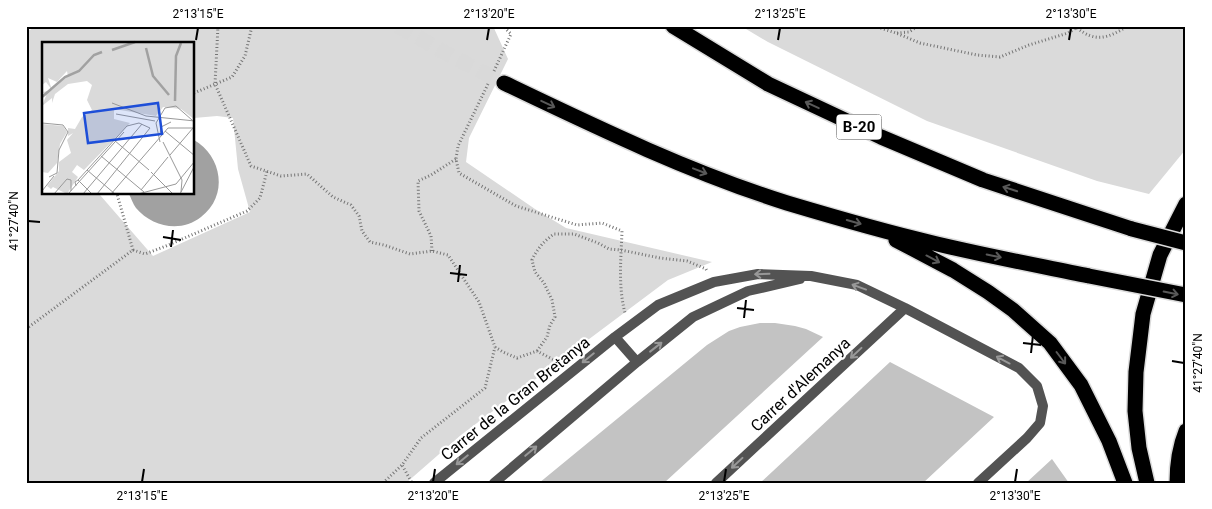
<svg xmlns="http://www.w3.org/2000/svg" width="1212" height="509" font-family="Roboto,sans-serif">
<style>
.green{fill:#dadada;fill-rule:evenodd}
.water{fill:#a1a1a1}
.building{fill:#c3c3c3}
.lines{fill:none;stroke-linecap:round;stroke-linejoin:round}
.motorway-tunnel{stroke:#d9d9d9;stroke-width:15;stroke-dasharray:15 8;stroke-linecap:butt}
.motorway-casing{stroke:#dbdbdb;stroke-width:18}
.path{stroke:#757575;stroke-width:3;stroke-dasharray:1 2.5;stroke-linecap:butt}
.minor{stroke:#535353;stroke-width:10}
.motorway{stroke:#000;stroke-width:15}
.motorway-bridge-casing{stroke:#dbdbdb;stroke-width:18;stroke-linecap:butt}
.motorway-bridge{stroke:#000;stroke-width:15}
.oneway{stroke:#595959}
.oneway2{stroke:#989898}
.ticks{fill:none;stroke:#000;stroke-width:2}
.labels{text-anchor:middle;stroke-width:4.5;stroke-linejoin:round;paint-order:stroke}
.shield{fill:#fff;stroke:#4c4c4c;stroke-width:1}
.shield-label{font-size:15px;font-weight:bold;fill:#000}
.street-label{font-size:16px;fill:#000;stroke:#fff}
.inset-river{fill:none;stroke:#a1a1a1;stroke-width:2.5}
.inset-road{fill:none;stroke:#999;stroke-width:1}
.view{fill:#1d4ed8;fill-opacity:0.15;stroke:#1d4ed8;stroke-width:2.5}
.inset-edge{fill:none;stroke:#000;stroke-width:2.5}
.neatline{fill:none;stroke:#000;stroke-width:2}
.ticks-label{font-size:12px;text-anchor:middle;fill:#000}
</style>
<rect width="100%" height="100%" fill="#fff"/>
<path class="green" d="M 37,26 L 493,26 L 508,59 L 469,138 L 466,162 L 535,209 L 566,228 L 712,262 L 668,280 L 461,435 L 406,483 L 26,483 L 26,32 ZM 44,44 L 194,44 L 194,118 L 217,116 L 233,118 L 238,169 L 250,212 L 153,256 L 100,195 L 100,194 L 44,194 Z
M 741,26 L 1186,26 L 1186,149 L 1149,194 L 1097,181 L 927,121 L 768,42 Z"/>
<path class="water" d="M 194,140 C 222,156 229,196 201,217 C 181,233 152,227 136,208 C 133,204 131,198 129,194 L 194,194 Z"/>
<path class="building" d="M 760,323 L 775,323 L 795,326 L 806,329 L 823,337 L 664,483 L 539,483 L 707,345 L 729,331 L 740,327 Z
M 890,362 L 994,417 L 923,483 L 760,483 Z
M 1052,459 L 1069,483 L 1026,483 Z"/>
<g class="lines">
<path class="motorway-tunnel" d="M 398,26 L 451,56 L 504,83"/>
<defs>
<path id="motorway" d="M 673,26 L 768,84 L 881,137 L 983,180 L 1132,229
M 504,83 C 596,127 689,172 787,203 C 834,217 881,231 929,242 C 982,255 1036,265 1089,276
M 896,240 L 953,270 L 988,292 L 1013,310 L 1050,343 L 1081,385 L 1109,441 L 1125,483
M 1147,483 L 1139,448 L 1135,411 L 1136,372 L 1140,339 L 1143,314 L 1160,255 L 1186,204
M 1177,483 C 1177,465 1179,448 1186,431"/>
</defs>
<use href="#motorway" class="motorway-casing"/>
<path class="path" d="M 218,26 L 215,84 L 251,166 L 281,176 L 307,174 L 333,197 L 351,205 L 359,216 L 362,231 L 370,242 L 384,245 L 410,254 L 432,251 L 448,255 L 479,302 L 495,347 L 485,388 L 421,438 L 402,465 L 412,483
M 874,26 L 896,33 L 920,43 L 977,55 L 1000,57 L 1029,45 L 1068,33 L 1079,26
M 1077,28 C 1096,43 1108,38 1128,26
M 897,33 L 909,32 L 918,26
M 494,71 L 511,34 L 503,26
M 488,84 L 458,146 L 456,159 L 459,173 L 516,206 L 577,225 L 602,223 L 622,231 C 621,259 618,286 625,313
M 194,93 L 232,77 L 245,56 L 252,26
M 133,250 L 145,254 L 166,246 L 247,211 L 260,198 L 267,171
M 432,251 L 431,236 L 419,211 L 418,181 L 431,175 L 456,159
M 26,329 L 133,250 L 117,194
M 495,347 L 503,352 L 517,358 L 537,351 L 554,360 L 566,361
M 537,351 L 547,337 L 550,325 L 555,317 L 552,300 L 544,283 L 535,272 L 532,260 C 537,249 544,241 554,234 L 574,234 L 598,243 L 609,249 L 621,250 L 660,258 L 687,261 L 706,269 L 707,271
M 383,483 L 402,465"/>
<path class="minor" d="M 615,337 L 637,362
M 434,483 L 615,337 L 658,305 L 714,282 L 758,274 L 811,276 L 857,285 L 905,308 L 1019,368 L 1037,386 L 1043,406 L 1040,423 L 1027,438 L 978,483
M 494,483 L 637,362 L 693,317 L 748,291 L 800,279
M 716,483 L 905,308"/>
<use href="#motorway" class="motorway"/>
<defs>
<path id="motorway-bridge" d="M 1132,229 L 1186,243
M 1089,276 L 1186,295"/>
</defs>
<use href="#motorway-bridge" class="motorway-bridge-casing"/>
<use href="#motorway-bridge" class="motorway-bridge"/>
</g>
<defs><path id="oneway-shaft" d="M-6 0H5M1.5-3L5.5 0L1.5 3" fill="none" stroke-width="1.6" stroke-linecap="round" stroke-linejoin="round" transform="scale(1.25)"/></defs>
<g class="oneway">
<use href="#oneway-shaft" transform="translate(548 104) rotate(25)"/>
<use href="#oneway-shaft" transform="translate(812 105) rotate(-155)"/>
<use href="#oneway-shaft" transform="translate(700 171) rotate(21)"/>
<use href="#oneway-shaft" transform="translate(1010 189) rotate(-162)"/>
<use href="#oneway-shaft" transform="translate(854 222) rotate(16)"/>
<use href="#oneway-shaft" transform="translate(994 256) rotate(12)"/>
<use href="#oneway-shaft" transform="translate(933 259) rotate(28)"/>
<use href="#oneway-shaft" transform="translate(1171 293) rotate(11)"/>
<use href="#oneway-shaft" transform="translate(1061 358) rotate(53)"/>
</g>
<g class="oneway2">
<use href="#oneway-shaft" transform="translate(762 274) rotate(178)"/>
<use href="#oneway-shaft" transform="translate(859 287) rotate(-160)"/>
<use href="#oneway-shaft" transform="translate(656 347) rotate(-38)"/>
<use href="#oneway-shaft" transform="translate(856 353) rotate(137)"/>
<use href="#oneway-shaft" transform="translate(588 358) rotate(141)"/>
<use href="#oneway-shaft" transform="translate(1003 360) rotate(-152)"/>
<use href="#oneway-shaft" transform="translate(531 451) rotate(-40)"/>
<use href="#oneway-shaft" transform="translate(462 460) rotate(141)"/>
<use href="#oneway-shaft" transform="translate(737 463) rotate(137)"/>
</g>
<path class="ticks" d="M 196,40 L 198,28M 487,40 L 489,28M 778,40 L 780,28M 1069,40 L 1071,28M 28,221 L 40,222M 163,237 L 181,240M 171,247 L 173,230M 450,273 L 467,275M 458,282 L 460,265M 737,308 L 754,310M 744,318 L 746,300M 1023,343 L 1041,345M 1031,353 L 1033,335M 1172,361 L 1184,363M 142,482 L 144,469M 433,482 L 435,469M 724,482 L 726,469M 1015,482 L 1017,469"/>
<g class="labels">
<rect class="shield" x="836.5" y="114.5" width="45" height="25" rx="4"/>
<g class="shield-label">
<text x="859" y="132">B-20</text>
</g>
<g class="street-label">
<text transform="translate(800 384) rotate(-43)" y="6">Carrer d'Alemanya</text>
<text transform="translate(515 398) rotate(-39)" y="6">Carrer de la Gran Bretanya</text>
</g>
</g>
<g transform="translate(42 42)">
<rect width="152" height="152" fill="#fff"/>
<path d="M 0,0 L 152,0 L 152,77 L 139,67 L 121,65 L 114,74 L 72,67 L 72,77 L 88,81 L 42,128 L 35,123 L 30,130 L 36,135 L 25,152 L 11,145 L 9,147 L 5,144 L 17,129 L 17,120 L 29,111 L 25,98 L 31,91 L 26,94 L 26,86 L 33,87 L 40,75 L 50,68 L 45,58 L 50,43 L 45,39 L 26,42 L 13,52 L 10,61 L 10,56 L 0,64 L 4,54 L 1,50 L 10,48 L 4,40 L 0,43 ZM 25,29 L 26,34 L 10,48 L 6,36 L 15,40 ZM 0,82 L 21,84 L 25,90 L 18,102 L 15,121 L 6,131 L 0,130 Z" fill="#dadada" fill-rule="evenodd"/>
<path class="inset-river" d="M 104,6 L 111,34 L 127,53M 70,8 L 93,0M 0,55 L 23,35 L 37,29 L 52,13 L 60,10M 133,59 L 134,14 L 139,1"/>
<path class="inset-road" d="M 70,61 L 104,74 L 153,79M 74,72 L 113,79M 0,81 L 21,83 L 26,90 L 17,108 L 15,131 L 7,135M 123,89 L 153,114M 118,93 L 119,85 L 129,80M 72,98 L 107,128M 118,100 L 114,81 L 123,66 L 134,64 L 150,78M 121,100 L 140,138 L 139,150M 128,113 L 151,86M 59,114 L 102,150M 45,128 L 73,152M 109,130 L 131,152M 36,138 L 85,84 L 97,81 L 108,86 L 55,152M 34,144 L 33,140 L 36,138 L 50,152M 99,148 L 126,115M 0,149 L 12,134M 12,152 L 25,137 L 29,138 L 29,149M 26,152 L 82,90M 41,152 L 100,82M 69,152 L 126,86 L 153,86M 96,152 L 134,142 L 153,119M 138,152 L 153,123"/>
<path class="view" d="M 116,61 L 120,92 L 46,101 L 42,71 Z"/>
<rect width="152" height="152" class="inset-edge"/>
</g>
<rect width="1212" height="509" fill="none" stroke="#ffffff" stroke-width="55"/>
<rect x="28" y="28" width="1156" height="454" class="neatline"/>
<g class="ticks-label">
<text x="198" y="18">2°13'15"E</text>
<text x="489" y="18">2°13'20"E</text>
<text x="780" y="18">2°13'25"E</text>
<text x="1071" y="18">2°13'30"E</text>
<text transform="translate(14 221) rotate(-90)" y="4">41°27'40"N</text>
<text transform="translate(1198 363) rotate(-90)" y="4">41°27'40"N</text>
<text x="142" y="500">2°13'15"E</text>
<text x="433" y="500">2°13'20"E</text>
<text x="724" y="500">2°13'25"E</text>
<text x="1015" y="500">2°13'30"E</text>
</g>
</svg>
